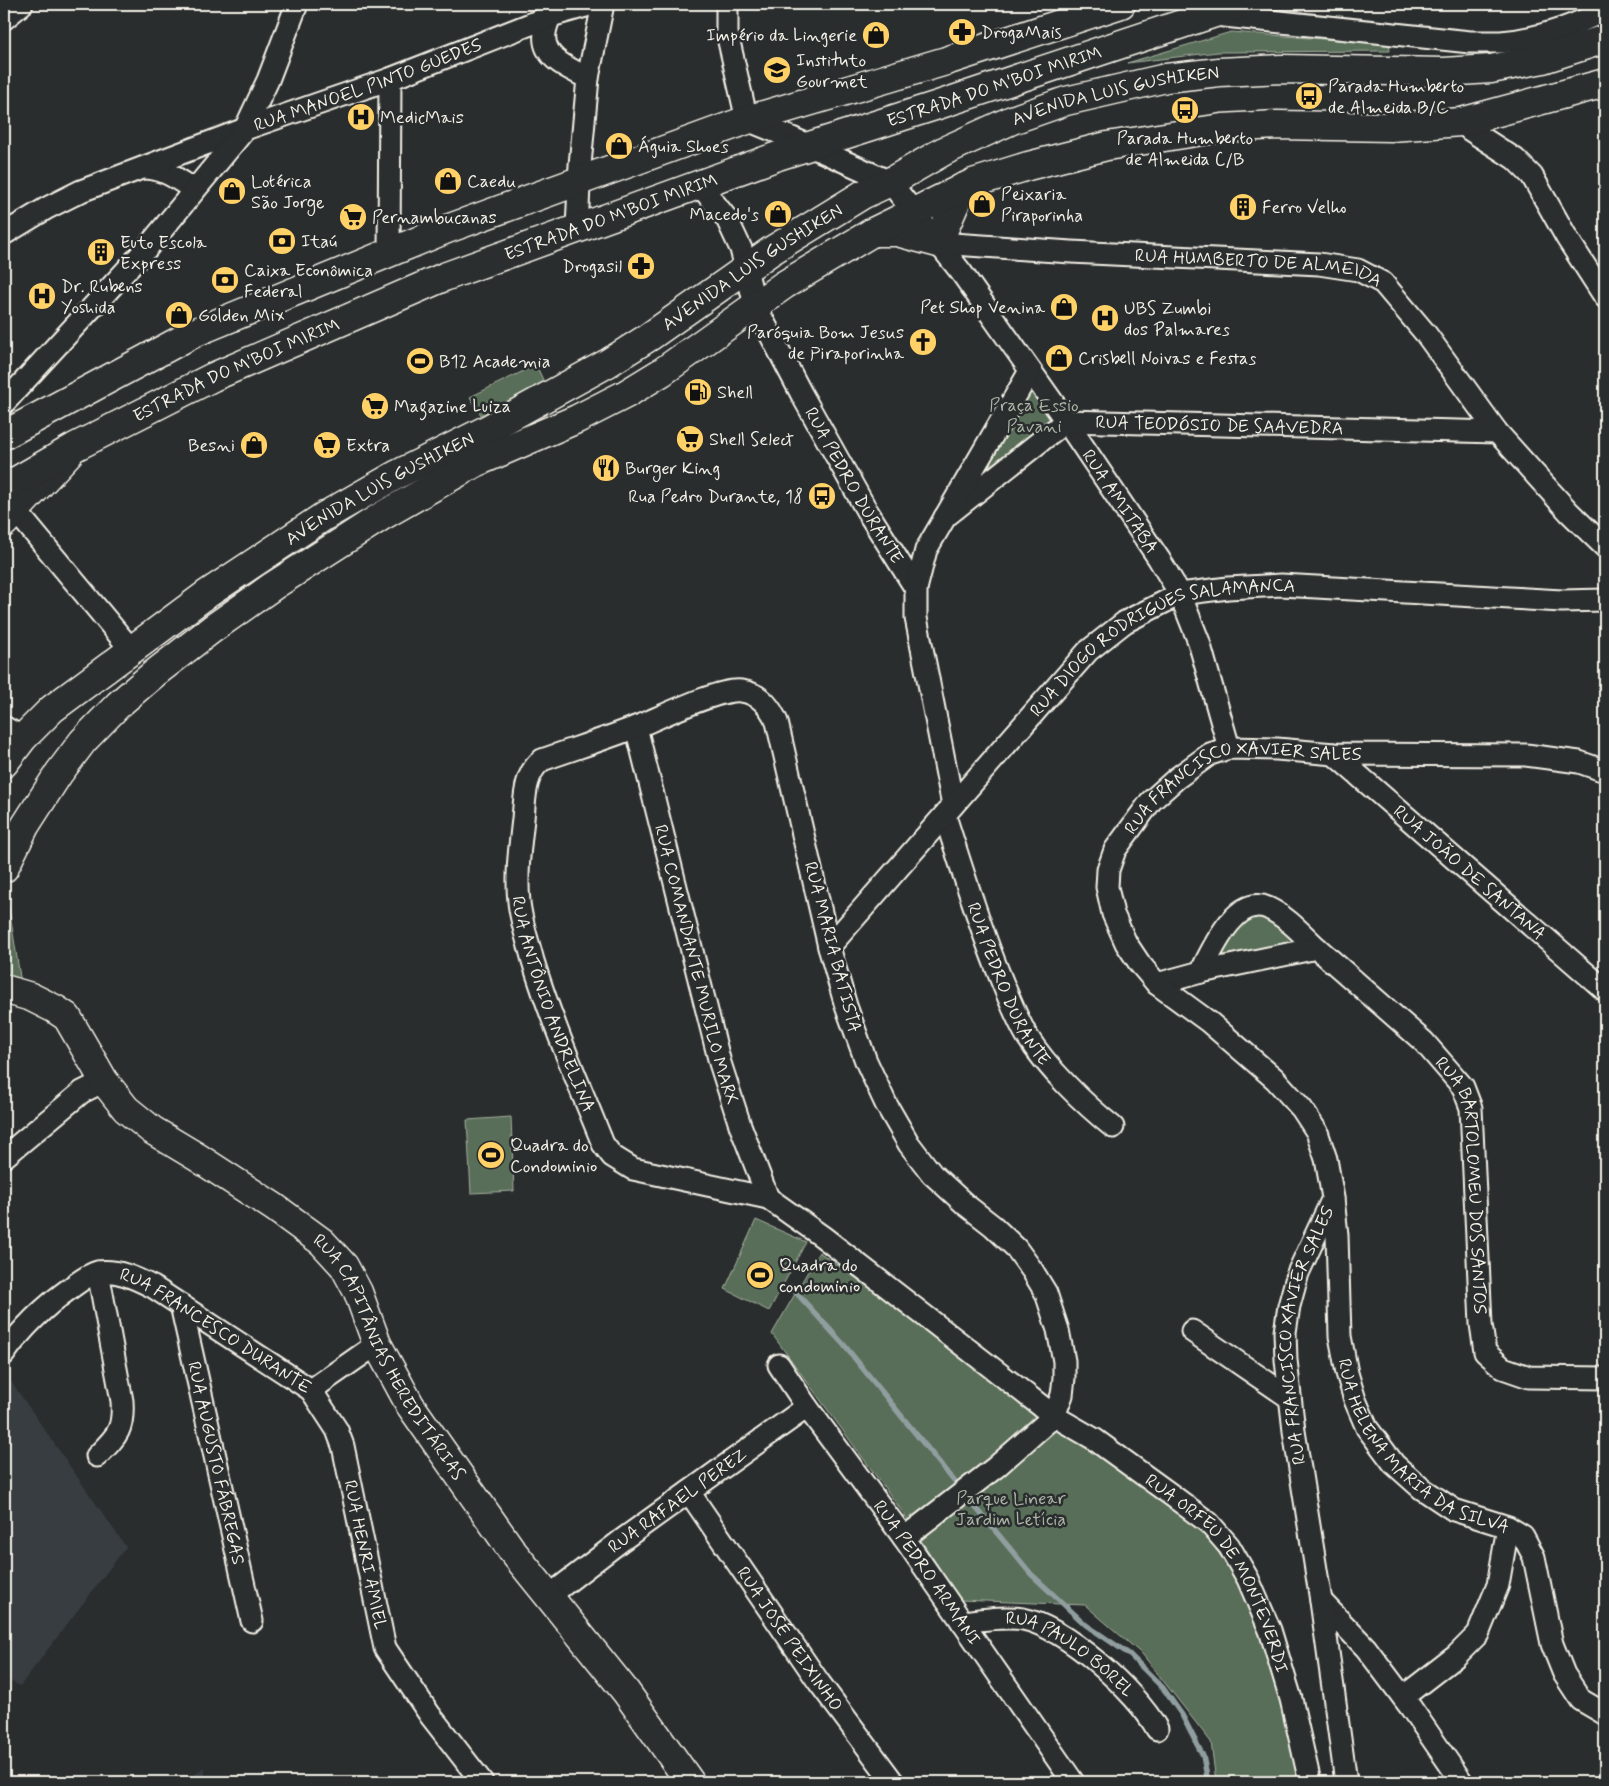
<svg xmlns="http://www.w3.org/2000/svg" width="1609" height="1786" font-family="Mynerve,sans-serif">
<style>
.built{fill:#373d42}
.green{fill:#596e59;stroke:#a6b0a0}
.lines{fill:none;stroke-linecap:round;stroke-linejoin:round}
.stream{stroke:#909ea0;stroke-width:5.5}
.street-casing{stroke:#f4f1e8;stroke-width:25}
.secondary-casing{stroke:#f4f1e8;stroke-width:31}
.primary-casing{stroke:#f4f1e8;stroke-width:31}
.street{stroke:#2a2d2e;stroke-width:21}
.secondary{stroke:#2a2d2e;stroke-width:28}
.primary{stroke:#2a2d2e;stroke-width:28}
.labels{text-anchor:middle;stroke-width:5;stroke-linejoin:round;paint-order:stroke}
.poi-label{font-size:18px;fill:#f4f1e8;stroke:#2a2d2e;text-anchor:start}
.street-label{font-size:18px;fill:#f4f1e8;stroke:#2a2d2e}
.park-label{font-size:18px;fill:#aeb6a8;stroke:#2a2d2e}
</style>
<rect width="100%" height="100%" fill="#2a2d2e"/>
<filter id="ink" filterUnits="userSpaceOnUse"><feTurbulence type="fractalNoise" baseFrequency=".02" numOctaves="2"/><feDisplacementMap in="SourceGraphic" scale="10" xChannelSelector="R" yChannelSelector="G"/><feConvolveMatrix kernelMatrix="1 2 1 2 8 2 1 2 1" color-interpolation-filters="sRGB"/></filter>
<g filter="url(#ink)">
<path class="built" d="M 8,1377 L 126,1547 L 20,1686 L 4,1678 L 4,1384 Z
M 204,1767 L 206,1782 L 186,1782 Z"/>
<path class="green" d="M 1231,32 L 1389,44 L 1390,51 L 1218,52 L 1127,63 Z
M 536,365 L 544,382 L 481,415 L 470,397 Z
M 1033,379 L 1062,419 L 958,501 Z
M 5,883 L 21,983 L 4,978 L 4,886 Z
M 1262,913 L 1303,946 L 1212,964 C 1225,940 1237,926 1262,913 Z
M 511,1117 L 514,1191 L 471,1193 L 467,1120 Z
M 756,1220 L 806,1242 L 769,1311 L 725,1289 Z
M 819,1252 L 950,1345 L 1025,1408 L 1171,1504 L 1202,1530 L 1245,1590 L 1285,1711 L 1301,1782 L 1216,1782 L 1211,1742 L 1143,1655 L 1085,1605 L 960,1600 L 904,1514 L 772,1334 Z"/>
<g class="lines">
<path class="stream" d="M 791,1287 L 844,1345 L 954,1481
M 973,1504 L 1031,1574 L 1086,1625 L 1129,1654 L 1163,1688 L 1182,1715 L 1203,1756 L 1208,1782"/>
<defs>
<g id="street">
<path id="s1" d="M 727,4 L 727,33 L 747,120 L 792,138 L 890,182 L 961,272 L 1066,421 L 1159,559 L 1180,594 L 1199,642 L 1229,748"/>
<path d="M 553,6 C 551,16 546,24 545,33 C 541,58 570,69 588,78"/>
<path d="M 1215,15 L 1470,42 C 1480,42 1490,42 1501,42 C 1536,39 1574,26 1605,10"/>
<path d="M 4,19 L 22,4"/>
<path d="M 1461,122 L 1470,130 L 1515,159 L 1532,176 L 1567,238 L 1605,297"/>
<path d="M 143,168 C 164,168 178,179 194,190"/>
<path id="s2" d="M 700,185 L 727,219 L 741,249 L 755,305 L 802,395 L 867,511 L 916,589 L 916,618 L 953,805"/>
<path d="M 577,228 L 580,165 L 588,78 L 603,4"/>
<path id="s3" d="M 4,234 L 47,208 L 81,191 L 245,129 L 390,79 L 551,16 L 593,4"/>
<path id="s4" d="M 938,243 L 1071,252 L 1319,264 L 1358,270 L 1383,283 L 1426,334 L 1497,432 L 1569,512 L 1605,547"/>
<path d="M 389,253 L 390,79"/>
<path d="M 4,403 L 147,248 L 245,129 L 268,80 L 297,4"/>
<path d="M 16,511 L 124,641 L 129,652"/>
<path id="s5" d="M 945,517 L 1066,421 L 1497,432"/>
<path d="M 916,589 L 926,550 L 1030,371"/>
<path d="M 4,727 L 23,738"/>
<path id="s6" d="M 636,727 L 720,1063 L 740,1125 L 768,1198"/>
<path id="s7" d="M 1334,754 L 1605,990"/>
<path id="s8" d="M 945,816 C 962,869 978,922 999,974 C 1007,994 1016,1017 1027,1036 C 1047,1068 1084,1104 1113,1127"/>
<path id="s9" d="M 829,947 L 1088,651 L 1125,622 L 1180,594 L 1228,588 L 1281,585 L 1562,601 L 1605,600"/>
<path d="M 1201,972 C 1212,950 1236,894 1268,908 C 1287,917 1302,934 1317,948"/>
<path id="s10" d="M 1157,984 L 1201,972 L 1317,948 L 1424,1042 L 1463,1087 L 1471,1108 L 1481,1324 L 1485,1352 L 1503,1368 L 1529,1377 L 1605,1378"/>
<path d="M 4,1157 L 82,1092 L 104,1081"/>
<path id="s11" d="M 1333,1199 L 1337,1235 L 1340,1336 L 1347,1373 L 1355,1400 L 1367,1428 L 1394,1464 L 1421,1488 L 1454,1510 L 1508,1527 L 1523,1536 L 1534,1557 L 1552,1644 L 1564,1674 L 1581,1700 L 1605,1714"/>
<path id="s12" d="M 181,1305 L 252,1621"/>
<path d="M 1192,1331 L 1290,1398"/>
<path id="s13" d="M 4,1354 C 23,1327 45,1306 72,1287 C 79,1282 89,1274 98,1272 C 118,1269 137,1279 153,1287 L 311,1390 L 377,1344"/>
<path id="s14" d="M 779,1365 L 807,1407 L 904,1538 L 1073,1782"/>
<path id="s15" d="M 311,1390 L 337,1430 L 343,1446 L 385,1648 L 430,1715 L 482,1782"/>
<path d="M 97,1456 C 117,1436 124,1430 122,1401 L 98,1272"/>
<path id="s16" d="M 689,1492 L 818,1681 L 893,1782"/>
<path id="s17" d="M 904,1538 L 996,1467 L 1054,1416 L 1062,1395 L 1064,1378 L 1064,1361 L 1058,1330 L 1046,1293 L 1032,1270 L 1016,1248 L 993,1226 L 966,1205 L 932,1174 L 909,1144 L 886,1104 L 866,1061 L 846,1006 L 829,947 L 777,722 C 770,706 759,693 741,691 C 719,688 659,718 636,727 C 605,739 573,749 542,760 C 524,774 525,798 523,819 C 520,846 516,874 519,902 C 521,922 528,941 533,961 C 552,1023 579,1084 603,1144 L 612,1156 L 633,1169 L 768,1198 L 823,1237 L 1054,1416 L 1094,1439 L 1170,1494 L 1209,1523 L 1229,1546 L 1248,1579 L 1270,1630 L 1291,1699 L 1310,1782"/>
<path id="s18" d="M 549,1596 L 622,1540 L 807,1407"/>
<path d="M 1321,1601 L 1366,1648 L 1411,1708 L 1462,1782"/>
<path id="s19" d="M 962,1622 C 981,1620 1003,1616 1023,1619 C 1065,1627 1137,1692 1157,1729"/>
<path d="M 1403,1697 L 1456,1656 L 1478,1634 L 1498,1585 L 1508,1527"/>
<path id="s20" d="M 1346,1782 L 1321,1601 L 1294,1431 L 1286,1360 L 1285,1332 L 1289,1306 L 1298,1273 L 1333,1198 L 1326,1159 L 1317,1132 L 1302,1109 L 1275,1079 L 1209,1022 L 1157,984 L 1140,964 L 1126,943 L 1113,914 L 1107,887 L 1108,870 L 1115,850 L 1151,801 L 1177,778 L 1210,754 L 1229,748 L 1277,749 L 1334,754 L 1526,755 L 1579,762 L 1605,771"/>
</g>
<g id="secondary">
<path d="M 873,232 L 897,232 L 938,243 L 962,188"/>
<path d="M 4,523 L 69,453"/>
<path id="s21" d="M 4,763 L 23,738 L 52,709 L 207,594 L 323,517 L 398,474 L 490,428 L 608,363 L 649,337 L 771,251 L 862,195 L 890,182 L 944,151 L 1012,120 L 1066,101 L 1166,78 L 1219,72 L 1282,69 L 1444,72 L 1491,69 L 1543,59 L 1605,39"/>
<path d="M 4,868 L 25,826 L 59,773 L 83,741 L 119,704 L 155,673 L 212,629 L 273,586 L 382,516 L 475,463 L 577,419 L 626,394 L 662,372 L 784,285 L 873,232 L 973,183 L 1028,166 L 1107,146 L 1222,128 L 1277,125 L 1391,127 L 1461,122 L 1605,83"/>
<path id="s22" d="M 4,989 L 31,997 L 55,1009 L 67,1017 L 104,1081 L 126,1109 L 152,1130 L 197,1157 L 274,1207 L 322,1242 L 344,1266 L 358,1292 L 377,1344 L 410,1405 L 513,1552 L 626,1692 L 690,1782"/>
</g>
<g id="primary">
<path d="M 4,435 L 196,332 L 447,229 L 747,120 L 946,61 L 1121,4"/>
<path id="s23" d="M 4,488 L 75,447 L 213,377 L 444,277 L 778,156 L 938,105 L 1242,4"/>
</g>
</defs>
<use href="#street" class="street-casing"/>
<use href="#secondary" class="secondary-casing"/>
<use href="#primary" class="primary-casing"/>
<use href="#street" class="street"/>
<use href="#secondary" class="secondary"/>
<use href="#primary" class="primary"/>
</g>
</g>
<defs>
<symbol id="pharmacy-disc" viewBox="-11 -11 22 22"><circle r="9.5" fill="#ffd166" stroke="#2a2d2e"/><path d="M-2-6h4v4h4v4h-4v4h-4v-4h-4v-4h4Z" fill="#111"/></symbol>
<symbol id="shop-disc" viewBox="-11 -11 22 22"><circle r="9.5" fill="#ffd166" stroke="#2a2d2e"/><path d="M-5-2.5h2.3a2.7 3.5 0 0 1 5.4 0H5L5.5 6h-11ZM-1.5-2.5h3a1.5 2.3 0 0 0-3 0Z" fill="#111"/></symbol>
<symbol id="school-disc" viewBox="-11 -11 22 22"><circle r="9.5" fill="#ffd166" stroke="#2a2d2e"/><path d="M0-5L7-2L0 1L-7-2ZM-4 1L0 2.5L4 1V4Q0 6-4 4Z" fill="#111"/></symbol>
<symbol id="bus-disc" viewBox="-11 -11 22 22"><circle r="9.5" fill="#ffd166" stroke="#2a2d2e"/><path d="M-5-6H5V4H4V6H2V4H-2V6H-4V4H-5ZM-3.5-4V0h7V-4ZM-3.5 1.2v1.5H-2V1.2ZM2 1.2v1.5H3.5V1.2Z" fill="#111"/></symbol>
<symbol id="hospital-disc" viewBox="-11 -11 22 22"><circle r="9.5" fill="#ffd166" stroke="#2a2d2e"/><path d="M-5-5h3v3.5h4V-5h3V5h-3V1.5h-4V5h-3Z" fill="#111"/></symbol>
<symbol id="building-disc" viewBox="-11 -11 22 22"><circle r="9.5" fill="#ffd166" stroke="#2a2d2e"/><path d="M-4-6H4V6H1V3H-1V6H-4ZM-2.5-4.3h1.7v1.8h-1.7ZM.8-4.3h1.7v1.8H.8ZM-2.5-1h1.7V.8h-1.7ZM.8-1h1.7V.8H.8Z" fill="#111"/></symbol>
<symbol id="supermarket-disc" viewBox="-11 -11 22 22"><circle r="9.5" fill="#ffd166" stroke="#2a2d2e"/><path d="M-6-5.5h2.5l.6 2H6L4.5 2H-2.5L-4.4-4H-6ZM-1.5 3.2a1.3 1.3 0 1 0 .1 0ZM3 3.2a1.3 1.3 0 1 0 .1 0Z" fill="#111"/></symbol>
<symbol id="bank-disc" viewBox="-11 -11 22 22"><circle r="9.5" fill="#ffd166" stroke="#2a2d2e"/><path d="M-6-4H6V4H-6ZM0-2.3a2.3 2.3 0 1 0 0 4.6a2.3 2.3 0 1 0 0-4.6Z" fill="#111"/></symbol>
<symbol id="church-disc" viewBox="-11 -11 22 22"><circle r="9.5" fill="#ffd166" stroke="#2a2d2e"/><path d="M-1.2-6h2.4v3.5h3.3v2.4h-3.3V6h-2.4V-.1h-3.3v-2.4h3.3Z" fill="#111"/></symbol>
<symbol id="stadium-disc" viewBox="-11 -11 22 22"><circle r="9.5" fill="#ffd166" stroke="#2a2d2e"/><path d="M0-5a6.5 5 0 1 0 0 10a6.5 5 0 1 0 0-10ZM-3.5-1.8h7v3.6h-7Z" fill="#111"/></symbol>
<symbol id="fuel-disc" viewBox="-11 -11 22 22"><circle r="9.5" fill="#ffd166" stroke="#2a2d2e"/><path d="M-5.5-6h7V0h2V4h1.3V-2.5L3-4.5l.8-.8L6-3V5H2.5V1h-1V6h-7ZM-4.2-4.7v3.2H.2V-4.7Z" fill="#111"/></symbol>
<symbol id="restaurant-disc" viewBox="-11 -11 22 22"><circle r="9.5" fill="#ffd166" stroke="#2a2d2e"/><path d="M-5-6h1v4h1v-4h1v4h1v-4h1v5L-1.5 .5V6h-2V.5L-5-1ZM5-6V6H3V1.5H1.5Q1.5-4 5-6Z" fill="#111"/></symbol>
</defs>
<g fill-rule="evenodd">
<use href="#pharmacy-disc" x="946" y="16" width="32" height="32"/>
<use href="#shop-disc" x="860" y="19" width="32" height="32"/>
<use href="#school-disc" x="761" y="54" width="32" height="32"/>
<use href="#bus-disc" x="1293" y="80" width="32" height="32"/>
<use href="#bus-disc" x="1169" y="94" width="32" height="32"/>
<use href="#hospital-disc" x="345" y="101" width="32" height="32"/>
<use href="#shop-disc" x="603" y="130" width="32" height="32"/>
<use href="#shop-disc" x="432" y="165" width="32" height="32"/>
<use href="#shop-disc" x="216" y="175" width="32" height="32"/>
<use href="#shop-disc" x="966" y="188" width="32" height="32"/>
<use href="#building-disc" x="1227" y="191" width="32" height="32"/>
<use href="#shop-disc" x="762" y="198" width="32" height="32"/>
<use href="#supermarket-disc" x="337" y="201" width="32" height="32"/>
<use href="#bank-disc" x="266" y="225" width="32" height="32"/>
<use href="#building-disc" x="85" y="236" width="32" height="32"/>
<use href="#pharmacy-disc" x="625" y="250" width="32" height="32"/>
<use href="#bank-disc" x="209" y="264" width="32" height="32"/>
<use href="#hospital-disc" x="26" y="280" width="32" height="32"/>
<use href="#shop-disc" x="1048" y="291" width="32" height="32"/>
<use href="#shop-disc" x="163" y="299" width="32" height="32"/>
<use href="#hospital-disc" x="1089" y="302" width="32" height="32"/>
<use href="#church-disc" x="907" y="326" width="32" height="32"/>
<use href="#shop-disc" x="1043" y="342" width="32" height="32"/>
<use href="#stadium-disc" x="404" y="345" width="32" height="32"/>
<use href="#fuel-disc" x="682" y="376" width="32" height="32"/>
<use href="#supermarket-disc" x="359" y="390" width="32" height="32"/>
<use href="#supermarket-disc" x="674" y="423" width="32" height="32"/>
<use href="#shop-disc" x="238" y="429" width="32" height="32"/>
<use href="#supermarket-disc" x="311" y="429" width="32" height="32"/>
<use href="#restaurant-disc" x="590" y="452" width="32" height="32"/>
<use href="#bus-disc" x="806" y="480" width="32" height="32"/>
<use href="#stadium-disc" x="475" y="1139" width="32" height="32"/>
<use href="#stadium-disc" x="744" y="1259" width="32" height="32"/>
</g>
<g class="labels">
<g class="poi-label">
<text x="981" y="38">DrogaMais</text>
<text x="857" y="41" text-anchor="end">Império da Lingerie</text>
<text x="796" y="66">Instituto<tspan x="796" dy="21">Gourmet</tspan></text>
<text x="1328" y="92">Parada Humberto<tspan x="1328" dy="21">de Almeida B/C</tspan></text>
<text x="380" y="123">MedicMais</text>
<text x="1185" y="144" text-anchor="middle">Parada Humberto<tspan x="1185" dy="21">de Almeida C/B</tspan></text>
<text x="638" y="152">Águia Shoes</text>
<text x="251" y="187">Lotérica<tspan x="251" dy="21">São Jorge</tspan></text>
<text x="467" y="187">Caedu</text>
<text x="1001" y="200">Peixaria<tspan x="1001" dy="21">Piraporinha</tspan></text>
<text x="1262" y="213">Ferro Velho</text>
<text x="759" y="220" text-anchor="end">Macedo's</text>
<text x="372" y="223">Pernambucanas</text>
<text x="301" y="247">Itaú</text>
<text x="120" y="248">Euto Escola<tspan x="120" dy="21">Express</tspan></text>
<text x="622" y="272" text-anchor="end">Drogasil</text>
<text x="244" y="276">Caixa Econômica<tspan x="244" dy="21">Federal</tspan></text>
<text x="61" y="292">Dr. Rubens<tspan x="61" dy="21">Yoshida</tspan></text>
<text x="1045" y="313" text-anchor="end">Pet Shop Venina</text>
<text x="1124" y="314">UBS Zumbi<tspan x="1124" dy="21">dos Palmares</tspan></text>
<text x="198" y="321">Golden Mix</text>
<text x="904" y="338" text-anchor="end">Paróquia Bom Jesus<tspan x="904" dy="21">de Piraporinha</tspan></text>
<text x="1078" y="364">Crisbell Noivas e Festas</text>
<text x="439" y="367">B12 Academia</text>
<text x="717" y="398">Shell</text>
<text x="394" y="412">Magazine Luiza</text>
<text x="709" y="445">Shell Select</text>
<text x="235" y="451" text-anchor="end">Besni</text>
<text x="346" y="451">Extra</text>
<text x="625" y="474">Burger King</text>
<text x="803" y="502" text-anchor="end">Rua Pedro Durante, 18</text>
<text x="510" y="1151">Quadra do<tspan x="510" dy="21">Condominio</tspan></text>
<text x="779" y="1271">Quadra do<tspan x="779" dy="21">condominio</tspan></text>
</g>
<g class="street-label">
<text dy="6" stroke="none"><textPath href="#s3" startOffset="394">RUA MANOEL PINTO GUEDES</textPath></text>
<text dy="6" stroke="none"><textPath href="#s23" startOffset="1071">ESTRADA DO M'BOI MIRIM</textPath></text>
<text dy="6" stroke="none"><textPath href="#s21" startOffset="1308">AVENIDA LUIS GUSHIKEN</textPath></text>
<text dy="6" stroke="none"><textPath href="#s23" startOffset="666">ESTRADA DO M'BOI MIRIM</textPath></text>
<text dy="6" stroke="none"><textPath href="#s21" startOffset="902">AVENIDA LUIS GUSHIKEN</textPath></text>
<text dy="6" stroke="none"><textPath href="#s4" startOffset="322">RUA HUMBERTO DE ALMEIDA</textPath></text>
<text dy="6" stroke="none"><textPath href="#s23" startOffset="261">ESTRADA DO M'BOI MIRIM</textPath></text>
<text dy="6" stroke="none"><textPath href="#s5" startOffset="308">RUA TEODÓSIO DE SAAVEDRA</textPath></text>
<text dy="6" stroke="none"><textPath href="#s2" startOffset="340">RUA PEDRO DURANTE</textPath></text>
<text dy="6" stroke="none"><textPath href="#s21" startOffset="468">AVENIDA LUIS GUSHIKEN</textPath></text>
<text dy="6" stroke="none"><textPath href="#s1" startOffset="668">RUA AMITABA</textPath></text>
<text dy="6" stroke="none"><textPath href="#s9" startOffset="464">RUA DIOGO RODRIGUES SALAMANCA</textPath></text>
<text dy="6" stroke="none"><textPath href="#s20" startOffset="1190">RUA FRANCISCO XAVIER SALES</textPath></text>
<text dy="6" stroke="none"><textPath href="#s7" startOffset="180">RUA JOÃO DE SANTANA</textPath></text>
<text transform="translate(833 947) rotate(75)" y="6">RUA MARIA BATISTA</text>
<text dy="6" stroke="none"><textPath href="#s6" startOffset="245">RUA COMANDANTE MURILO MARX</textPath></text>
<text dy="6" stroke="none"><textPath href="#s8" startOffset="180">RUA PEDRO DURANTE</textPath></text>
<text dy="6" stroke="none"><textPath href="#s17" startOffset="1485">RUA ANTÔNIO ANDRELINA</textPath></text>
<text dy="6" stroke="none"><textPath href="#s10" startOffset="462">RUA BARTOLOMEU DOS SANTOS</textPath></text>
<text dy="6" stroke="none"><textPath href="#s13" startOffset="260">RUA FRANCESCO DURANTE</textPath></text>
<text dy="6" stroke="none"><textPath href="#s20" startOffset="454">RUA FRANCISCO XAVIER SALES</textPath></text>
<text dy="6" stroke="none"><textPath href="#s22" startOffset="550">RUA CAPITÂNIAS HEREDITÁRIAS</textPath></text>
<text dy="6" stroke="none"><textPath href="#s11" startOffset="286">RUA HELENA MARIA DA SILVA</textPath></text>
<text dy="6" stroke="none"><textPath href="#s12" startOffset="162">RUA AUGUSTO FÁBREGAS</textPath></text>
<text dy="6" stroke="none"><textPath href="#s18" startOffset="160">RUA RAFAEL PEREZ</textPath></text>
<text dy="6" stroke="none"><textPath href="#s15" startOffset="176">RUA HENRI AMIEL</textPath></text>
<text dy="6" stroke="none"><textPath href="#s14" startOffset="255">RUA PEDRO ARMANI</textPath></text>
<text dy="6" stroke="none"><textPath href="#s17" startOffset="2406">RUA ORFEU DE MONTEVERDI</textPath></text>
<text dy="6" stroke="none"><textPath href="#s16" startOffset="178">RUA JOSÉ PEIXINHO</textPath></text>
<text dy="6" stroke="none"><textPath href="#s19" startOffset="119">RUA PAULO BOREL</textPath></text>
</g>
<g class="park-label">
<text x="1034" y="411">Praça Essio<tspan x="1034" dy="21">Pavani</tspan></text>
<text x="1011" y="1504">Parque Linear<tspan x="1011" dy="21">Jardim Letícia</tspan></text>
</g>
</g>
<rect width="1609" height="1786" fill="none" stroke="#2a2d2e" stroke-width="20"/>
<rect x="10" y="10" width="1589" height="1766" fill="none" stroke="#f4f1e8" stroke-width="2" filter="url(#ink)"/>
</svg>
